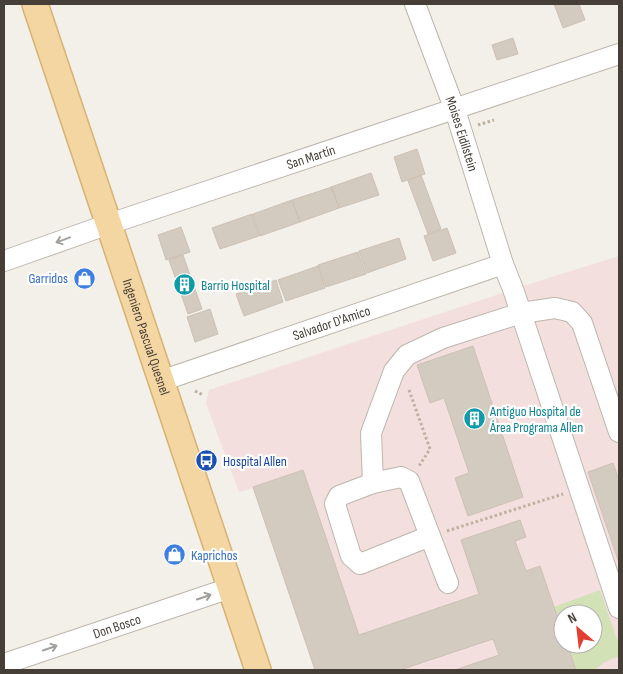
<svg xmlns="http://www.w3.org/2000/svg" width="623" height="674" font-family="'Sofia Sans Condensed',sans-serif">
<style>
.medical{fill:#f2dfde;fill-rule:evenodd}
.green{fill:#d2e2b6}
.building{fill:#d3cac0;stroke:#cdc1b4}
.lines{fill:none;stroke-linecap:round;stroke-linejoin:round}
.minor-casing{stroke:#bdb6ad;stroke-width:22}
.major-casing{stroke:#d7b273;stroke-width:28}
.path{stroke:#bdb19f;stroke-width:3;stroke-dasharray:2.5 2.5;stroke-linecap:butt}
.minor{stroke:#fff;stroke-width:20}
.major{stroke:#f3d6a2;stroke-width:25}
.oneway{stroke:#a29f9c}
.labels{text-anchor:middle;stroke-width:4.5;stroke-linejoin:round;paint-order:stroke}
.street-label{font-size:14px;fill:#453f38;stroke:#fff}
.shop-label{font-size:14px;fill:#366cbe;stroke:#fff;text-anchor:end}
.culture-label{font-size:14px;fill:#0d838f;stroke:#fff;text-anchor:start}
.transit-label{font-size:14px;fill:#164399;stroke:#fff;text-anchor:start}
</style>
<rect width="100%" height="100%" fill="#f3efe9"/>
<path class="medical" d="M 619,256 L 619,670 L 315,670 L 253,488 L 239,492 L 206,403 L 209,390 L 539,281 ZM 563,614 L 593,614 L 593,644 L 563,644 Z"/>
<path class="green" d="M 600,590 L 619,645 L 619,656 L 605,662 L 594,670 L 576,670 L 567,644 L 593,644 L 593,614 L 563,614 L 563,633 L 554,607 Z"/>
<path class="building" d="M 554,4 L 579,4 L 585,20 L 563,28 Z
M 513,38 L 518,54 L 497,60 L 492,45 Z
M 417,149 L 425,174 L 402,182 L 394,157 Z
M 371,173 L 379,195 L 339,208 L 331,187 Z
M 421,175 L 441,229 L 428,234 L 408,181 Z
M 332,187 L 339,208 L 300,222 L 292,200 Z
M 292,200 L 300,222 L 260,236 L 253,214 Z
M 252,214 L 259,236 L 220,249 L 212,228 Z
M 181,227 L 190,252 L 166,260 L 158,235 Z
M 447,228 L 456,253 L 433,261 L 424,236 Z
M 399,238 L 406,259 L 367,273 L 359,251 Z
M 358,252 L 366,274 L 326,287 L 318,265 Z
M 183,255 L 202,309 L 188,314 L 169,260 Z
M 318,266 L 325,288 L 286,301 L 278,280 Z
M 276,280 L 283,302 L 244,316 L 236,294 Z
M 210,309 L 218,334 L 195,342 L 187,317 Z
M 473,346 L 523,497 L 468,516 L 455,478 L 469,473 L 444,398 L 430,403 L 417,365 Z
M 613,463 L 619,480 L 619,563 L 588,472 Z
M 303,470 L 359,635 L 479,594 L 461,540 L 520,520 L 526,537 L 515,541 L 526,571 L 540,566 L 563,633 L 563,644 L 567,644 L 576,670 L 455,670 L 499,655 L 493,639 L 400,670 L 315,670 L 253,487 Z"/>
<g class="lines">
<defs>
<g id="minor">
<path id="s1" d="M 415,4 L 455,110 L 503,264 L 513,289 L 619,608"/>
<path id="s2" d="M 4,261 L 109,224 L 619,54"/>
<path id="s3" d="M 161,381 L 503,264"/>
<path d="M 373,483 L 339,496 L 335,504 L 351,556 L 360,564 L 430,536"/>
<path d="M 448,583 L 409,481 L 401,477 L 373,483 L 371,433 L 394,371 L 407,355 L 443,338 L 521,313 L 555,308 L 572,312 L 582,323 L 619,432"/>
<path id="s4" d="M 4,664 L 230,588"/>
</g>
<g id="major">
<path id="s5" d="M 35,4 L 258,670"/>
</g>
</defs>
<use href="#minor" class="minor-casing"/>
<use href="#major" class="major-casing"/>
<path class="path" d="M 478,125 L 494,120
M 409,390 L 430,449 L 419,466
M 195,391 L 203,395
M 447,531 L 563,494"/>
<use href="#minor" class="minor"/>
<use href="#major" class="major"/>
</g>
<defs><path id="oneway-shaft" d="M-6 0H5M1.5-3L5.5 0L1.5 3" fill="none" stroke-width="1.6" stroke-linecap="round" stroke-linejoin="round" transform="scale(1.25)"/></defs>
<g class="oneway">
<use href="#oneway-shaft" transform="translate(63 240) rotate(160)"/>
<use href="#oneway-shaft" transform="translate(204 597) rotate(-19)"/>
<use href="#oneway-shaft" transform="translate(50 648) rotate(-19)"/>
</g>
<defs>
<symbol id="shop-disc" viewBox="-11 -11 22 22"><circle r="9.5" fill="#3f7fe0" stroke="#fff"/><path d="M-5-2.5h2.3a2.7 3.5 0 0 1 5.4 0H5L5.5 6h-11ZM-1.5-2.5h3a1.5 2.3 0 0 0-3 0Z" fill="#fff"/></symbol>
<symbol id="building-disc" viewBox="-11 -11 22 22"><circle r="9.5" fill="#0f9aa8" stroke="#fff"/><path d="M-4-6H4V6H1V3H-1V6H-4ZM-2.5-4.3h1.7v1.8h-1.7ZM.8-4.3h1.7v1.8H.8ZM-2.5-1h1.7V.8h-1.7ZM.8-1h1.7V.8H.8Z" fill="#fff"/></symbol>
<symbol id="bus-disc" viewBox="-11 -11 22 22"><circle r="9.5" fill="#1a4fb4" stroke="#fff"/><path d="M-5-6H5V4H4V6H2V4H-2V6H-4V4H-5ZM-3.5-4V0h7V-4ZM-3.5 1.2v1.5H-2V1.2ZM2 1.2v1.5H3.5V1.2Z" fill="#fff"/></symbol>
</defs>
<g fill-rule="evenodd">
<use href="#shop-disc" x="72" y="266" width="25" height="25"/>
<use href="#building-disc" x="172" y="272" width="25" height="25"/>
<use href="#building-disc" x="462" y="406" width="25" height="25"/>
<use href="#bus-disc" x="194" y="448" width="25" height="25"/>
<use href="#shop-disc" x="162" y="542" width="25" height="25"/>
</g>
<g class="labels">
<g class="street-label">
<text dy="5" stroke="none"><textPath href="#s1" startOffset="138">Moises Eidilstein</textPath></text>
<text dy="5" stroke="none"><textPath href="#s2" startOffset="324">San Martín</textPath></text>
<text dy="5" stroke="none"><textPath href="#s3" startOffset="180">Salvador D'Amico</textPath></text>
<text dy="5" stroke="none"><textPath href="#s5" startOffset="351">Ingeniero Pascual Quesnel</textPath></text>
<text dy="5" stroke="none"><textPath href="#s4" startOffset="119">Don Bosco</textPath></text>
</g>
<g class="shop-label">
<text x="68" y="283">Garridos</text>
<text x="191" y="560" text-anchor="start">Kaprichos</text>
</g>
<g class="culture-label">
<text x="201" y="290">Barrio Hospital</text>
<text x="490" y="416">Antiguo Hospital de<tspan x="490" dy="16">Área Programa Allen</tspan></text>
</g>
<g class="transit-label">
<text x="223" y="466">Hospital Allen</text>
</g>
</g>
<rect width="623" height="674" fill="none" stroke="#453f38" stroke-width="10"/>
<g transform="translate(578 629) rotate(332)"><circle r="24" fill="#ffffff" stroke="#b5b2af"/>
<path d="M0-4L9 19L0 12L-9 19Z" fill="#e23f31"/>
<text y="-8" font-size="14" font-weight="bold" text-anchor="middle" fill="#453f38">N</text>
</g>
</svg>
